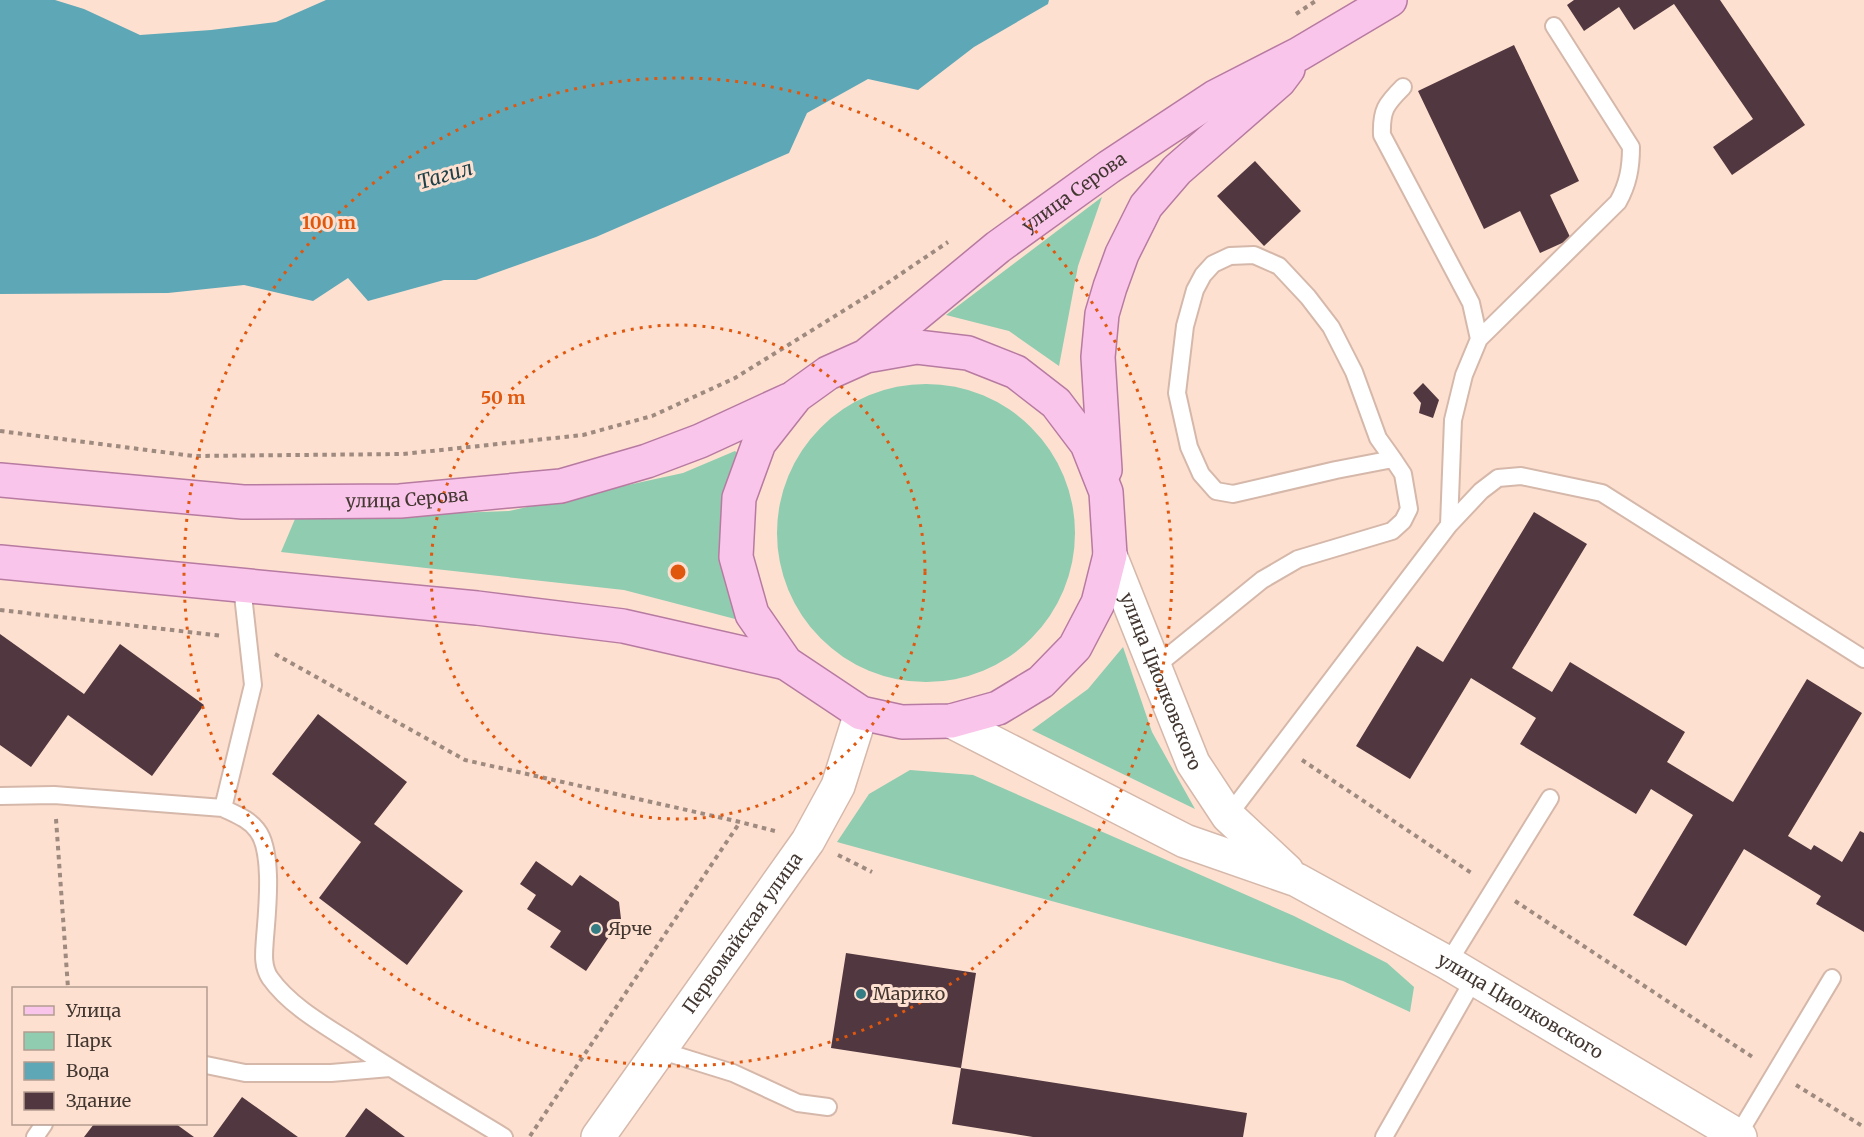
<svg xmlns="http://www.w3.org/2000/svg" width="1864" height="1137" font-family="Merriweather,serif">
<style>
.green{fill:#8fccb0}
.water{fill:#5ea7b7}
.building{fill:#51373f}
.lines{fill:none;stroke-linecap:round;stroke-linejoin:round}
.lane-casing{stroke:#d5b8aa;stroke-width:20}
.secondary-casing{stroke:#d5b8aa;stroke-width:36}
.primary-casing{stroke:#b77aa1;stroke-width:36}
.path{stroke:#9e8a7f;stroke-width:4;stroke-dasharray:4.5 4.5;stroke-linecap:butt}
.lane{stroke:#fff;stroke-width:16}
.secondary{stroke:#fff;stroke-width:33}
.primary{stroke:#fac5eb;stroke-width:33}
.ring{fill:none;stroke:#e0570e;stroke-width:3;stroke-dasharray:3 6}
.poi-dot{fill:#347c83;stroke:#fde0d0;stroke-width:2}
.labels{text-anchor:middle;stroke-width:6;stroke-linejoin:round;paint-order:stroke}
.street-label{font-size:18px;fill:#433731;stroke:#fde0d0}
.poi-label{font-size:18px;fill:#433731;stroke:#fde0d0;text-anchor:start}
.water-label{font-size:20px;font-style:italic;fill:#1e4149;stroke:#fde0d0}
.centre{fill:#e0570e;stroke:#fde0d0;stroke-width:3}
.ring-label{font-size:18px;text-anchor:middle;font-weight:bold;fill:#e0570e;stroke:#fde0d0;stroke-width:6;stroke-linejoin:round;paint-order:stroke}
</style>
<rect width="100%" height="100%" fill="#fde0d0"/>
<path class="green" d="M 1102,197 L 1078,266 L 1059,366 L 1009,331 L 946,315 Z
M777 533a149 149 0 1 1 298 0a149 149 0 1 1-298 0Z
M 735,451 L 746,461 L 739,620 L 624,590 L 281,552 L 295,519 L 509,511 L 683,473 Z
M 1123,647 L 1152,732 L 1195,809 L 1032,730 L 1088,689 Z
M 910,770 L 973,775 L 1294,916 L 1387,963 L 1414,987 L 1410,1012 L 1343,981 L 837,842 L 869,794 Z"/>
<path class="water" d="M 0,0 L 55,0 L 84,9 L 140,35 L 211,30 L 276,22 L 326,0 L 1049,0 L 1048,4 L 974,47 L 918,90 L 868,79 L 807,113 L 789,153 L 596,237 L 476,280 L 444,280 L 368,301 L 348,278 L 313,301 L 244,285 L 168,293 L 0,294 Z"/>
<path class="building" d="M 1574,0 L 1720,0 L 1805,125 L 1732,175 L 1713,147 L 1753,119 L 1674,4 L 1634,30 L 1619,7 L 1584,31 L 1567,5 Z
M 1514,45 L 1579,181 L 1550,195 L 1571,239 L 1540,253 L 1520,211 L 1484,229 L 1418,91 Z
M 1255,161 L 1301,211 L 1264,246 L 1217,196 Z
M 1423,383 L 1439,400 L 1433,418 L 1419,413 L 1421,403 L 1413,393 Z
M 1534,512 L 1587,544 L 1512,668 L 1552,692 L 1570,662 L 1685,732 L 1667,762 L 1733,802 L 1807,679 L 1862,713 L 1788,836 L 1811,850 L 1814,845 L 1842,862 L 1860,831 L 1864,833 L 1864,932 L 1816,904 L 1821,896 L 1744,849 L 1686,946 L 1633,915 L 1693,815 L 1651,789 L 1636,814 L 1520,744 L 1536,718 L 1471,678 L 1410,779 L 1356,746 L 1417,646 L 1443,662 Z
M 0,634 L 84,694 L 120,644 L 204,705 L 152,776 L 68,715 L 31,767 L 0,745 Z
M 318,714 L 407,782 L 374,824 L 463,891 L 407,965 L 319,898 L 361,842 L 272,774 Z
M 536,861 L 572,886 L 580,875 L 619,902 L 621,919 L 586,971 L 550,947 L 561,931 L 527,909 L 536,895 L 520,884 Z
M 846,953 L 976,973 L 961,1068 L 831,1048 Z
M 961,1068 L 1247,1113 L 1243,1137 L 1033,1137 L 952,1124 Z
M 242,1097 L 298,1137 L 213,1137 Z
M 366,1108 L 405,1137 L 345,1137 Z
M 94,1124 L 176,1124 L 194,1137 L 84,1137 Z"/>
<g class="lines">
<defs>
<path id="lane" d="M 1403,87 C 1386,104 1381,110 1382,135 L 1471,303 L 1479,339
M 1449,525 L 1453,420 L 1464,375 L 1479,339 L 1618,202 C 1628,184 1631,168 1631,147 L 1554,26
M 1155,667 L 1262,580 L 1298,559 L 1392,531 L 1403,521 L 1409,509 L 1403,474 L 1393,459 L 1378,438 L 1354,372 L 1331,327 L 1308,297 L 1279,266 L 1254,255 L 1230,256 L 1213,264 L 1203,275 L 1195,290 L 1185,326 L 1177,393 L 1189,447 L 1201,474 L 1216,491 L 1233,494 L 1336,470 L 1393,459
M 0,796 L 54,795 L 223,808 L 253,685 L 242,586
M 223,808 C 235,814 249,819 257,830 C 274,851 267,912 265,938 C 264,952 262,966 270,978 C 290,1006 324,1025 352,1043 C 402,1076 453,1106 504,1137
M 1228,816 L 1449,525 L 1481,491 L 1498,478 L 1521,476 L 1602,493 L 1864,659
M 1448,963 L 1550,798
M 659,1050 L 733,1073 L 798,1103 L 828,1107
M 206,1065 L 245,1073 L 331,1073 L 390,1068
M 1738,1135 L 1832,978
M 35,1137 L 44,1124
M 1384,1137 L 1474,979"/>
<g id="secondary">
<path id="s1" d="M 1110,555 L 1193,763 L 1228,816 L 1287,871"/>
<path id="s2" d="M 951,721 L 1185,841 L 1297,880 L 1448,963 L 1740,1137"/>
<path id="s3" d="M 598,1137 L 808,841 L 838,786 L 861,713"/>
</g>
<g id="primary">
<path id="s4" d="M 866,356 L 917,347 L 968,353 L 1016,372 L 1056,403 L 1087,444 L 1106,492 L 1110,555 L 1098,603 L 1075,647 L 1041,682 L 998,708 L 951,721 L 902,722 L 861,713 L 786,663 L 752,614 L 736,557 L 739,498 L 759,443 L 796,396 L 828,373 L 866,356 L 998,247 L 1109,167 L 1215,97 L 1299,54 L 1390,0"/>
<path d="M 1105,470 L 1098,357 L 1102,314 L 1110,287 L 1122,254 L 1146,206 L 1177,170 L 1279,81 L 1288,69"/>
<path id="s5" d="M 0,480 L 243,502 L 400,501 L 561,486 L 647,461 L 700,441 L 789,400"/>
<path d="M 0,562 L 477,608 L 623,626 L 786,663"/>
</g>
</defs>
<use href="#lane" class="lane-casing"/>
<use href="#secondary" class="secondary-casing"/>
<use href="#primary" class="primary-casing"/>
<path class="path" d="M 1296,14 L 1317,0
M 0,431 L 193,456 L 403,454 L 583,435 L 652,416 L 735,378 L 877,290 L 948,242
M 0,610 L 223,636
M 275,654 L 465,760 L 740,822 L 775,831
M 1302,760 L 1473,874
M 56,819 L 68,988
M 838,855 L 872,872
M 1515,901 L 1754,1058
M 1796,1085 L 1864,1127
M 530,1136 L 740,822"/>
<use href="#lane" class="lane"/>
<use href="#secondary" class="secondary"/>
<use href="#primary" class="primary"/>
</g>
<g class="ring">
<circle cx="678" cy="572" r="247"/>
<circle cx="678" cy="572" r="494"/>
</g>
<g class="poi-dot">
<circle cx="596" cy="929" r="6"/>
<circle cx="861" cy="994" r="6"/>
</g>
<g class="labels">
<g class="street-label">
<text dy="6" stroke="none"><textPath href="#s4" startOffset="1442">улица Серова</textPath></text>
<text dy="6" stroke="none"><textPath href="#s5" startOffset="408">улица Серова</textPath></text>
<text dy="6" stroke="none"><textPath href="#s1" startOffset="136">улица Циолковского</textPath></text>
<text dy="6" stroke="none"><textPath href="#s3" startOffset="250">Первомайская улица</textPath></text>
<text dy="6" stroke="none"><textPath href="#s2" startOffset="638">улица Циолковского</textPath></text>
</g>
<g class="poi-label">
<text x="608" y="935">Ярче</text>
<text x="873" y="1000">Марико</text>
</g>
<g class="water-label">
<text transform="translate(445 175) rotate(-16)" y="7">Тагил</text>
</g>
</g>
<circle cx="678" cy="572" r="9" class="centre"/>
<g class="ring-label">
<text x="329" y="229">100 m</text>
<text x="503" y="404">50 m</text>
</g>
<rect x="12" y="987" width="195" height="138" fill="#fde0d0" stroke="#b39c90" stroke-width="1.5"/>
<rect x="24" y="1006" width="30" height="9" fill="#fac5eb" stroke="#b39c90" stroke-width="1.5"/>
<text x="66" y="1017" font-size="18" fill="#433731">Улица</text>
<rect x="24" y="1032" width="30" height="18" fill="#8fccb0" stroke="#b39c90" stroke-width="1.5"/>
<text x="66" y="1047" font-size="18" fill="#433731">Парк</text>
<rect x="24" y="1062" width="30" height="18" fill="#5ea7b7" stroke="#b39c90" stroke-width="1.5"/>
<text x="66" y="1077" font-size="18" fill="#433731">Вода</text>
<rect x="24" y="1092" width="30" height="18" fill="#51373f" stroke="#b39c90" stroke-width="1.5"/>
<text x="66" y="1107" font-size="18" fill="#433731">Здание</text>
</svg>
